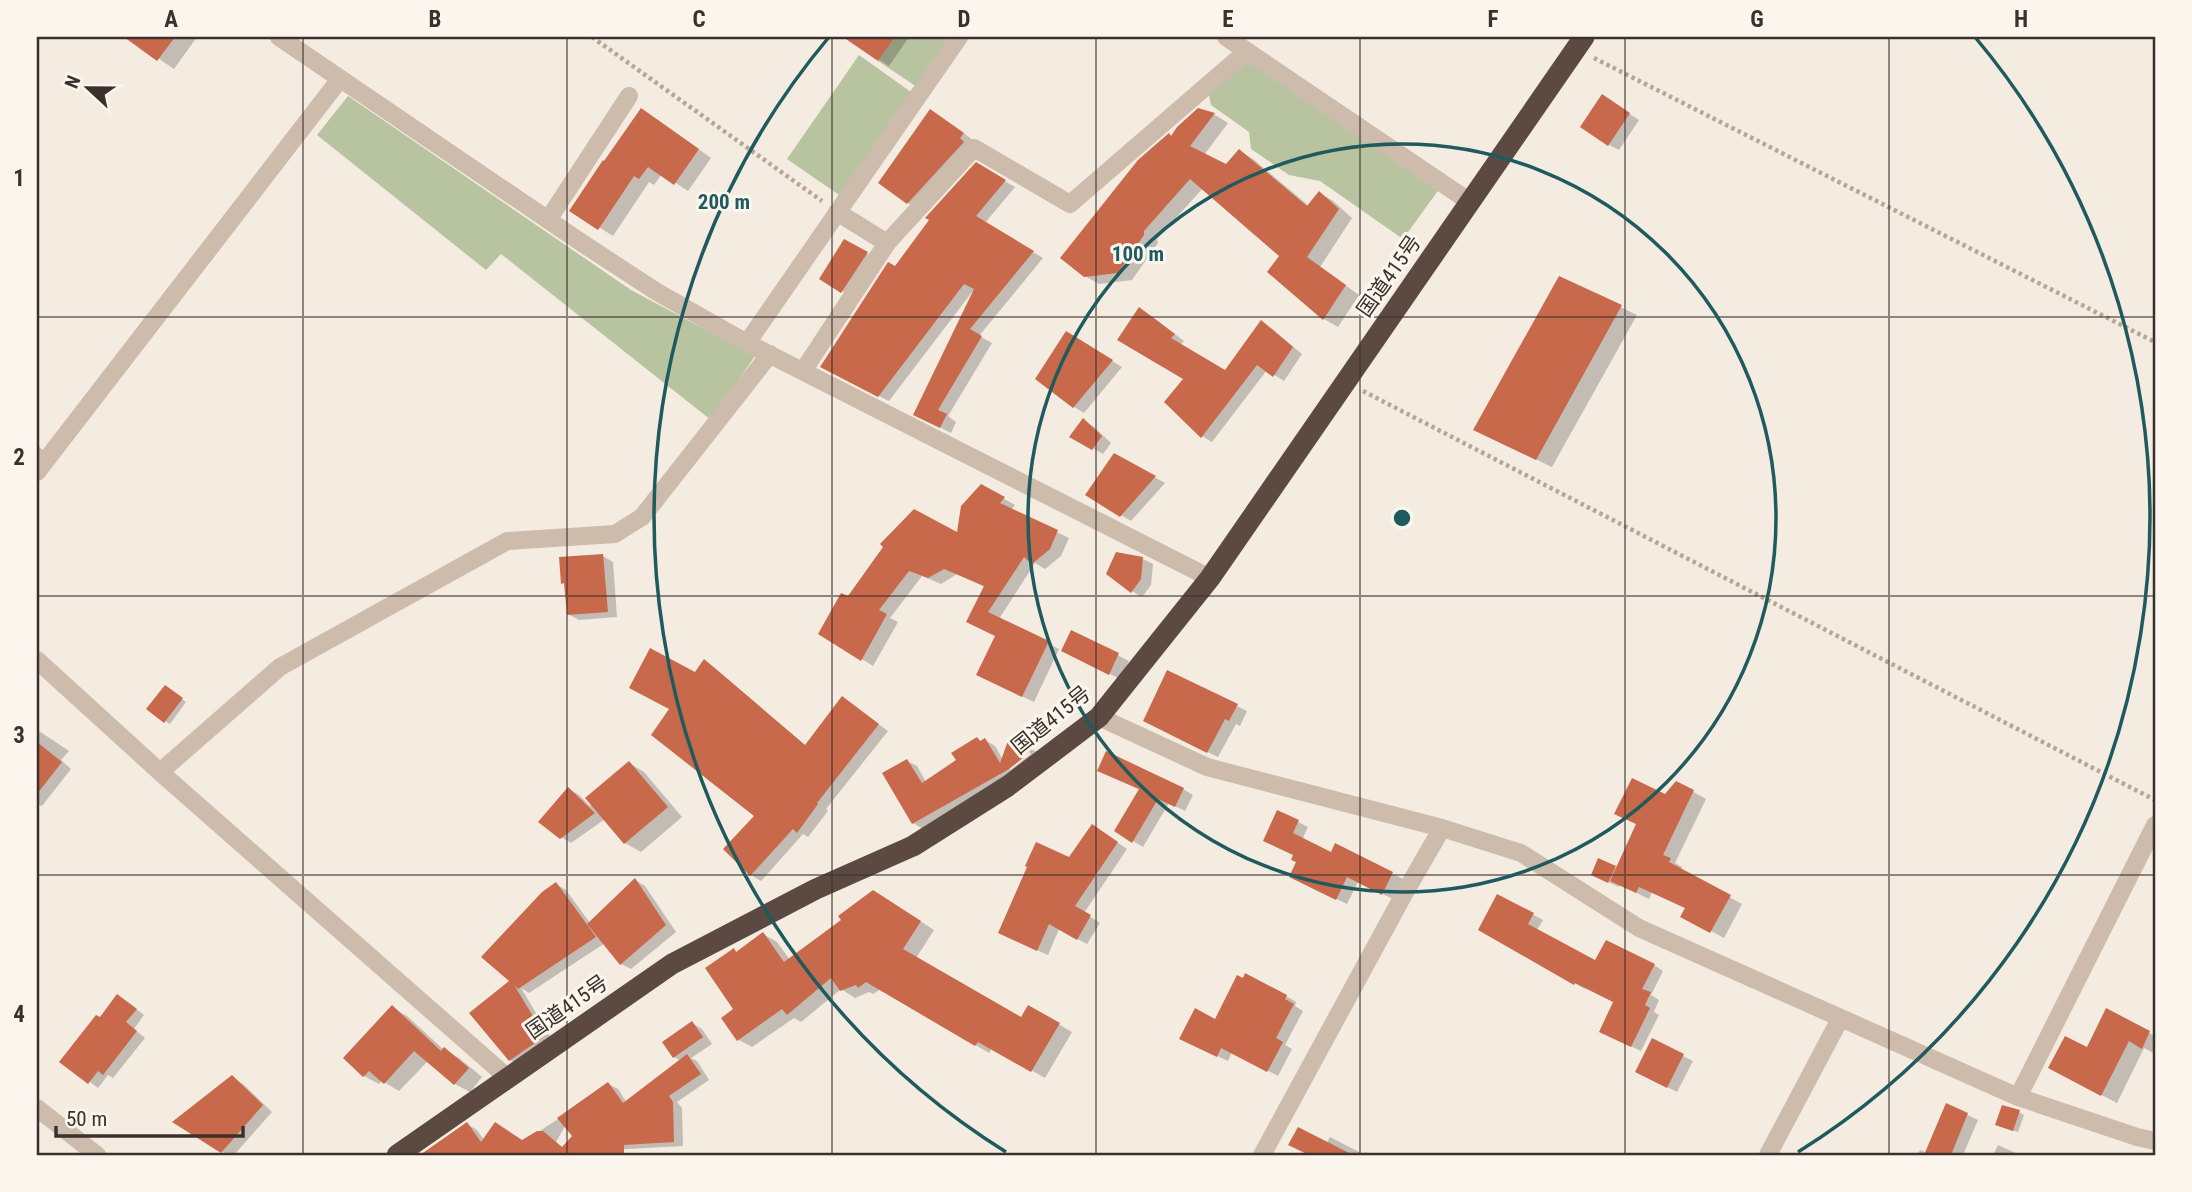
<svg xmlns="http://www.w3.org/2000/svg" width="2192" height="1192" font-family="'Roboto Condensed','Noto Sans JP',sans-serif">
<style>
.green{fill:#b8c4a0}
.shadow{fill:#0003;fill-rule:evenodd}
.building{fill:#c8694b}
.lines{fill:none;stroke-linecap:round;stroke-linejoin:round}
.path{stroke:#b9a596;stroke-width:4.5;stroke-dasharray:3.5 3.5;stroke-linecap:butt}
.minor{stroke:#cdbbac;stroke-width:18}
.highway{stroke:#5c4a42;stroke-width:21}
.grid{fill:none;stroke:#3b302b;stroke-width:2;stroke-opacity:0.55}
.ring{fill:none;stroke:#1f5a5e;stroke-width:3.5}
.labels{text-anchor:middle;stroke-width:6;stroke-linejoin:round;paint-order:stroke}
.street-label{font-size:21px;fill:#3b302b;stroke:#fbf5ee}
.centre{fill:#1f5a5e;stroke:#fbf5ee;stroke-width:3.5}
.ring-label{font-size:21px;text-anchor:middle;font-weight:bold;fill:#1f5a5e;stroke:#fbf5ee;stroke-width:6;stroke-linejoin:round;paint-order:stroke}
.neatline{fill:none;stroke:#3b302b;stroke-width:2.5}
.grid-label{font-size:23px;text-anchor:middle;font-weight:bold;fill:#3b302b}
</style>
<rect width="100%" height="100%" fill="#f4ebe1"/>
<path class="green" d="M 895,37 L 951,37 L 917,87 L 878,61 Z
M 859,55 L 911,92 L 839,195 L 787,159 Z
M 1246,57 L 1440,188 L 1403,239 L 1320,181 L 1289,175 L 1251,149 L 1249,132 L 1211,105 L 1208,91 Z
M 348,96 L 631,290 L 755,356 L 711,420 L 501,254 L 486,270 L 317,135 Z"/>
<path class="shadow" d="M 127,37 L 197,37 L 174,69 Z
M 844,37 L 909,37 L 889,66 Z
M 1613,103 L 1639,120 L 1619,150 L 1609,145 Z
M 1199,110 L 1215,115 L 1228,123 L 1204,155 L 1227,166 L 1239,151 L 1253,159 L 1309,206 L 1320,193 L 1333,201 L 1352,218 L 1320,267 L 1359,295 L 1338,327 L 1324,319 L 1269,272 L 1282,256 L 1203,188 L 1157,239 L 1158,243 L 1132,280 L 1099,284 L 1085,276 L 1173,137 Z
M 941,117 L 973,140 L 918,209 L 908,203 Z
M 655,118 L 711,158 L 688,191 L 662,174 L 654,185 L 649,182 L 613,236 L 572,210 Z
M 977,165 L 1015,187 L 985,223 L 1043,258 L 979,336 L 992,343 L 948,416 L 956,422 L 951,433 L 926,420 L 974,293 L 972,292 L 889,401 L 833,373 L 896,268 Z
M 844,241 L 877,259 L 852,297 L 842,291 Z
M 1560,278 L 1637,315 L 1552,467 L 1491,438 Z
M 1150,315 L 1184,341 L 1180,345 L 1226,372 L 1261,322 L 1271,328 L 1302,354 L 1284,381 L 1267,370 L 1212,442 L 1202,436 L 1185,379 Z
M 1066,333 L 1122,367 L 1084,413 L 1074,407 Z
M 1083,421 L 1093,426 L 1111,443 L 1103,454 L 1072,436 Z
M 37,445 L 45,452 L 37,462 Z
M 1115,455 L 1165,483 L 1131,521 L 1087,495 Z
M 982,486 L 1015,505 L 1011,510 L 1069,538 L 1061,556 L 1045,569 L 1035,563 L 999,619 L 1059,649 L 1034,702 L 990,681 L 997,636 L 980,628 L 985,587 L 957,574 L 941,584 L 922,576 L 890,618 L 898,622 L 873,666 L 820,633 L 849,598 L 958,535 Z
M 603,556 L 613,562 L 617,617 L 579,620 L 568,614 L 566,584 L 563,583 Z
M 1143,559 L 1153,564 L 1151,585 L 1142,597 L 1132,591 Z
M 1072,632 L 1129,661 L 1120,679 L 1073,656 Z
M 705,662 L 715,668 L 806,746 L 842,698 L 888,731 L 826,809 L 828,811 L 808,837 L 803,834 L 761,881 L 751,875 L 757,816 L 696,675 Z
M 1168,672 L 1247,711 L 1240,726 L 1236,724 L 1218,757 L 1155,726 Z
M 170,690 L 186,702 L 170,724 L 165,721 Z
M 39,731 L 69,751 L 61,760 L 71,769 L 42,806 L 37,804 L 37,733 Z
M 977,739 L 982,742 L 985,740 L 995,746 L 1003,760 L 1027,747 L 1037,752 L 1032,764 L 923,829 L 913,823 L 907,761 L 917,766 L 926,782 L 958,761 ZM 1029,752 L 1031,754 L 1010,770 L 1010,766 Z
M 629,763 L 644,772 L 682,817 L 641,852 L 625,843 L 605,819 L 571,843 L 561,837 L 569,789 L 579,795 L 590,806 Z
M 1109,776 L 1183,789 L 1193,795 L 1185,811 L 1169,803 L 1143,847 L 1116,831 L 1141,790 Z
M 1677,783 L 1706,799 L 1675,863 L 1682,867 L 1681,871 L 1742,904 L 1724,938 L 1683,916 L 1687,909 L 1652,892 L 1649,899 L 1620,885 L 1619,887 L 1603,880 L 1599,860 L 1617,869 L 1666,796 Z
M 1298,822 L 1308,827 L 1302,840 L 1332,854 L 1336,846 L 1403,879 L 1393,899 L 1358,882 L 1347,904 L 1301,882 L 1298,862 L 1295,855 L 1275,846 Z
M 1102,832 L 1127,849 L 1084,913 L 1100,923 L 1087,944 L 1059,929 L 1048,955 L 1010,938 L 1030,867 L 1069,859 Z
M 635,880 L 645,886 L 676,932 L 631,969 L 621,964 L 605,943 L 529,993 L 521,988 L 554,1043 L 521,1066 L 510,1060 L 512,981 L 556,884 L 566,890 L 590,923 Z
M 1498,896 L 1543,920 L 1537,930 L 1596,963 L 1654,965 L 1663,971 L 1651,995 L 1659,1000 L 1654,1012 L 1659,1015 L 1641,1051 L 1611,1037 L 1615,1002 L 1586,987 L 1585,989 L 1480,930 Z
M 887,900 L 934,930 L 916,958 L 1022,1019 L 1029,1007 L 1072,1032 L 1045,1078 L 992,1048 L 989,1053 L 881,989 L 873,994 L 869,992 L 855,998 L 841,989 L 801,1022 L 794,1018 L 752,1047 L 739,1040 L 734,950 L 737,953 L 763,934 L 777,942 L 790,960 Z
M 1286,996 L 1296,1002 L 1295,1006 L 1303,1011 L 1285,1045 L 1292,1049 L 1278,1076 L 1232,1052 L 1228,1061 L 1192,1044 L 1216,1021 Z
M 126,1001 L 144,1015 L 134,1029 L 145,1038 L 113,1078 L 108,1075 L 98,1088 L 62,1061 L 101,1019 Z
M 392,1008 L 407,1016 L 444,1050 L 459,1058 L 482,1077 L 470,1092 L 455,1084 L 428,1061 L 399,1091 L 382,1081 L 379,1084 L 364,1076 L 345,1058 Z
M 2107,1011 L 2155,1036 L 2155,1054 L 2144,1048 L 2117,1103 L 2065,1076 L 2088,1050 Z
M 692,1023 L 702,1029 L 712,1044 L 691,1058 L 697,1061 L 709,1080 L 677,1102 L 682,1108 L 683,1146 L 591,1151 L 600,1155 L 552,1155 L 552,1148 L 548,1155 L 497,1155 L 492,1152 L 487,1155 L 424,1155 L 467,1124 L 477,1130 L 484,1140 L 523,1142 L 581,1104 L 608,1084 L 618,1089 L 627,1103 L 681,1061 L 674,1057 ZM 565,1126 L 575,1136 L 563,1148 L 556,1142 Z
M 1683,1056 L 1693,1061 L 1677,1092 L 1648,1077 Z
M 232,1078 L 243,1084 L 272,1112 L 234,1155 L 228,1155 L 175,1122 Z
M 1947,1105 L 1978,1120 L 1963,1155 L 1954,1155 L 1941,1150 Z
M 2019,1112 L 2024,1115 L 2018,1132 L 2002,1127 Z
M 1330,1137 L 1363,1154 L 1365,1152 L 1372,1155 L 1311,1155 L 1291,1144 L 1326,1144 Z
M 1998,1145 L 2020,1155 L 1993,1155 Z
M 1920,1150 L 1931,1155 L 1917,1155 Z"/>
<path class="building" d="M 124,37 L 175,37 L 157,61 Z
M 843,37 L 895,37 L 878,61 Z
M 1602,94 L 1630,113 L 1608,146 L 1580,127 Z
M 641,108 L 699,149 L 674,185 L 648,167 L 639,179 L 634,176 L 598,230 L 569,211 L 603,160 L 604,161 Z
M 1198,108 L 1215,113 L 1190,146 L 1226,164 L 1239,149 L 1307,206 L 1319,191 L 1339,209 L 1307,257 L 1346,285 L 1323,320 L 1267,272 L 1279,256 L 1190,179 L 1144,231 L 1144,235 L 1118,273 L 1084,277 L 1060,258 L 1138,160 L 1169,133 L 1171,136 L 1177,127 Z
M 930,109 L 964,133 L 960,138 L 964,142 L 907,204 L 878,183 Z
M 976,162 L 1006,180 L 976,216 L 1034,251 L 970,329 L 982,336 L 938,410 L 947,414 L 940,428 L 913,415 L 974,289 L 964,284 L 878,397 L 820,367 L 888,262 L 895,266 L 929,220 L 925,218 Z
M 844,239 L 868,252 L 841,293 L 819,279 Z
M 1559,276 L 1622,305 L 1536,460 L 1473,430 Z
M 1139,307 L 1175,334 L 1171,338 L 1225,370 L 1261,320 L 1293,347 L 1273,377 L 1257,365 L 1201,438 L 1164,402 L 1183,379 L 1117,340 Z
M 1066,331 L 1113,360 L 1073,408 L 1035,379 Z
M 1083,418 L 1102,436 L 1092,450 L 1069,437 Z
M 1114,453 L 1156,476 L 1120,517 L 1085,495 Z
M 981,484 L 1005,497 L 1000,503 L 1058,530 L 1050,549 L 1032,564 L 1024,557 L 988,612 L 1049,641 L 1022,697 L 976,675 L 995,636 L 966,622 L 984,586 L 944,569 L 928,578 L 909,571 L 879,610 L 887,614 L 861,661 L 818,634 L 841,593 L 848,596 L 883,547 L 880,544 L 914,509 L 957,532 L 961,506 Z
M 1116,552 L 1143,557 L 1141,579 L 1131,593 L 1106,574 Z
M 603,554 L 608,612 L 567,615 L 564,583 L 561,584 L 559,557 Z
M 1071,630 L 1119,653 L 1109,675 L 1061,651 Z
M 650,648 L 695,672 L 704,659 L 805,745 L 842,696 L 879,724 L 817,803 L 818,804 L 797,833 L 793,829 L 750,876 L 723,849 L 754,816 L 651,735 L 669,709 L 629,688 Z
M 1167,670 L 1238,704 L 1229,721 L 1225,719 L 1207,753 L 1143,721 Z
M 165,685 L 183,698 L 164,723 L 146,709 Z
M 977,737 L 980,741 L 985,738 L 1000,763 L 1009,738 L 1028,745 L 1023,758 L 1009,769 L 912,824 L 882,773 L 907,759 L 922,783 L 956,760 L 951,753 Z
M 37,742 L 62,762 L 37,794 Z
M 1106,751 L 1184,788 L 1175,807 L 1158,799 L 1132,843 L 1114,831 L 1139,789 L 1097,771 Z
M 629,761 L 668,807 L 624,844 L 585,798 Z
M 1632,778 L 1665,794 L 1676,781 L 1694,790 L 1663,855 L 1671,858 L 1669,862 L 1731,895 L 1710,933 L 1680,917 L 1685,908 L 1639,887 L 1636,893 L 1610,881 L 1636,824 L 1614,814 Z
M 568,787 L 595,813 L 560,839 L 538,822 Z
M 1277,810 L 1299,820 L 1293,833 L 1331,852 L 1335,843 L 1393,872 L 1382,895 L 1347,877 L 1336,900 L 1289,877 L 1296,862 L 1291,860 L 1293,855 L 1263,841 Z
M 1092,824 L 1118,842 L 1075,906 L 1091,915 L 1077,940 L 1049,924 L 1037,951 L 998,933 L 1027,867 L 1025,866 L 1036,842 L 1069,857 Z
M 1598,858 L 1616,866 L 1608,883 L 1591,875 Z
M 635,878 L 666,925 L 620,965 L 587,924 Z
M 556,882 L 596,937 L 518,989 L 514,985 L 545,1036 L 509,1061 L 469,1013 L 509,981 L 481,957 L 542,892 Z
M 873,890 L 921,921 L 903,949 L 1021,1017 L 1028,1005 L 1060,1023 L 1031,1072 L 978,1042 L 975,1046 L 866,982 L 858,988 L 856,985 L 840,991 L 831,978 L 787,1015 L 782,1009 L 737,1041 L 721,1018 L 733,1009 L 705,968 L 734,948 L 736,952 L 763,932 L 784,962 L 841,920 L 838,916 Z
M 1497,894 L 1534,913 L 1528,924 L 1595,960 L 1606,940 L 1655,964 L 1642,989 L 1651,992 L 1645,1005 L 1650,1008 L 1631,1047 L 1599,1032 L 1613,1002 L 1575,983 L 1574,985 L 1478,930 Z
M 1245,973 L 1287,995 L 1285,999 L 1294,1004 L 1276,1038 L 1283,1042 L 1267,1072 L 1221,1048 L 1217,1057 L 1179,1039 L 1195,1008 L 1215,1019 L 1237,975 L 1243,978 Z
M 117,994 L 137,1009 L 126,1022 L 137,1031 L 103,1075 L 98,1071 L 88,1084 L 59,1062 L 96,1015 L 100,1017 Z
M 392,1005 L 441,1051 L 444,1047 L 469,1068 L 454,1085 L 414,1051 L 384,1084 L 369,1071 L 363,1077 L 343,1058 Z
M 2106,1008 L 2150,1031 L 2142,1049 L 2129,1041 L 2101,1096 L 2048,1068 L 2065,1036 L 2087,1047 Z
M 692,1021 L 703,1037 L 673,1058 L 662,1042 Z
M 1652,1038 L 1684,1054 L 1667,1088 L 1635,1072 Z
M 687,1054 L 701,1074 L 669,1096 L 673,1102 L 674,1142 L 624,1145 L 624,1155 L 420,1155 L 467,1122 L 481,1142 L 495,1122 L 522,1140 L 537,1131 L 543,1131 L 562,1147 L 572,1136 L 557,1118 L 608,1082 L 623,1103 Z
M 232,1075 L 263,1105 L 221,1153 L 172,1122 Z
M 1946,1103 L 1968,1113 L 1951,1155 L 1924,1155 Z
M 2002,1105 L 2020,1110 L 2013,1131 L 1995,1125 Z
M 1298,1127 L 1353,1155 L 1309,1155 L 1288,1145 Z"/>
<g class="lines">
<path class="path" d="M 592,37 L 822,201
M 1594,58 L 2155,342
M 1363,391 L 2155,800"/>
<path class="minor" d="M 279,37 L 582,243 L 657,292 L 747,343 L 1210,578
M 1226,37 L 1470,202
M 837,212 L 887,243
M 548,220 L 629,96
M 747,343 L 959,37
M 803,371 L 887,243 L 974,148 L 1070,204 L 1247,51
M 37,472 L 340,79
M 37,660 L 160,772 L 508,1078
M 1099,717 L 1207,767 L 1442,828 L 1521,853 L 1639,928 L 2018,1097 L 2137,1137 L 2155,1141
M 160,772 L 280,667 L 507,541 L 615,534 L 642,517 L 770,354
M 2018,1097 L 2155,825
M 37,1108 L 97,1155
M 1262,1155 L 1404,894 L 1442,828
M 1768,1155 L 1840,1019"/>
<path class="highway" d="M 397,1155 L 672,964 L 816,889 L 913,846 L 1008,786 L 1099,717 L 1210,578 L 1584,37"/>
</g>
<path class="grid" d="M 303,37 L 303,1155M 567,37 L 567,1155M 832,37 L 832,1155M 1096,37 L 1096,1155M 1360,37 L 1360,1155M 1625,37 L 1625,1155M 1889,37 L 1889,1155M 37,317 L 2155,317M 37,596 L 2155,596M 37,875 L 2155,875"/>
<g class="ring">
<circle cx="1402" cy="518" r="374"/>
<path d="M1006 1152A748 748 0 0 1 829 37M1975 37A748 748 0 0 1 1798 1152"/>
</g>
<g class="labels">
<g class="street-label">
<text transform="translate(1389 276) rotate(-55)" y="7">国道415号</text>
<text transform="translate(1051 720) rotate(-39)" y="7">国道415号</text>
<text transform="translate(567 1007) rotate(-35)" y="7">国道415号</text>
</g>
</g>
<circle cx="1402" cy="518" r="10" class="centre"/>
<g class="ring-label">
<text x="724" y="209">200 m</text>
<text x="1138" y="261">100 m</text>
</g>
<rect width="2192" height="1192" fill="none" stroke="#fbf5ee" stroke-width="77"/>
<g transform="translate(88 88) rotate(292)" stroke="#fbf5ee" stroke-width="5" paint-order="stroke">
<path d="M0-5L12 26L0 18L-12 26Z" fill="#3b302b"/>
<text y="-10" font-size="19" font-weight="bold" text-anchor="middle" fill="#3b302b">N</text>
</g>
<path d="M56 1126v10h187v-10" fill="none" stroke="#3b302b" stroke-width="3.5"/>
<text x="66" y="1126" font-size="21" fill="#3b302b" stroke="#fbf5ee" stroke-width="5" paint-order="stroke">50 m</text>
<rect x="38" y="38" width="2116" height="1116" class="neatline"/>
<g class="grid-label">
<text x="171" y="27">A</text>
<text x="435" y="27">B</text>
<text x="699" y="27">C</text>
<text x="964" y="27">D</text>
<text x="1228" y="27">E</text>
<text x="1493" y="27">F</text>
<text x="1757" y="27">G</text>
<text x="2021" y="27">H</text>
<text x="19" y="186">1</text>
<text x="19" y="465">2</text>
<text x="19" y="743">3</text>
<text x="19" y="1022">4</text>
</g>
</svg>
